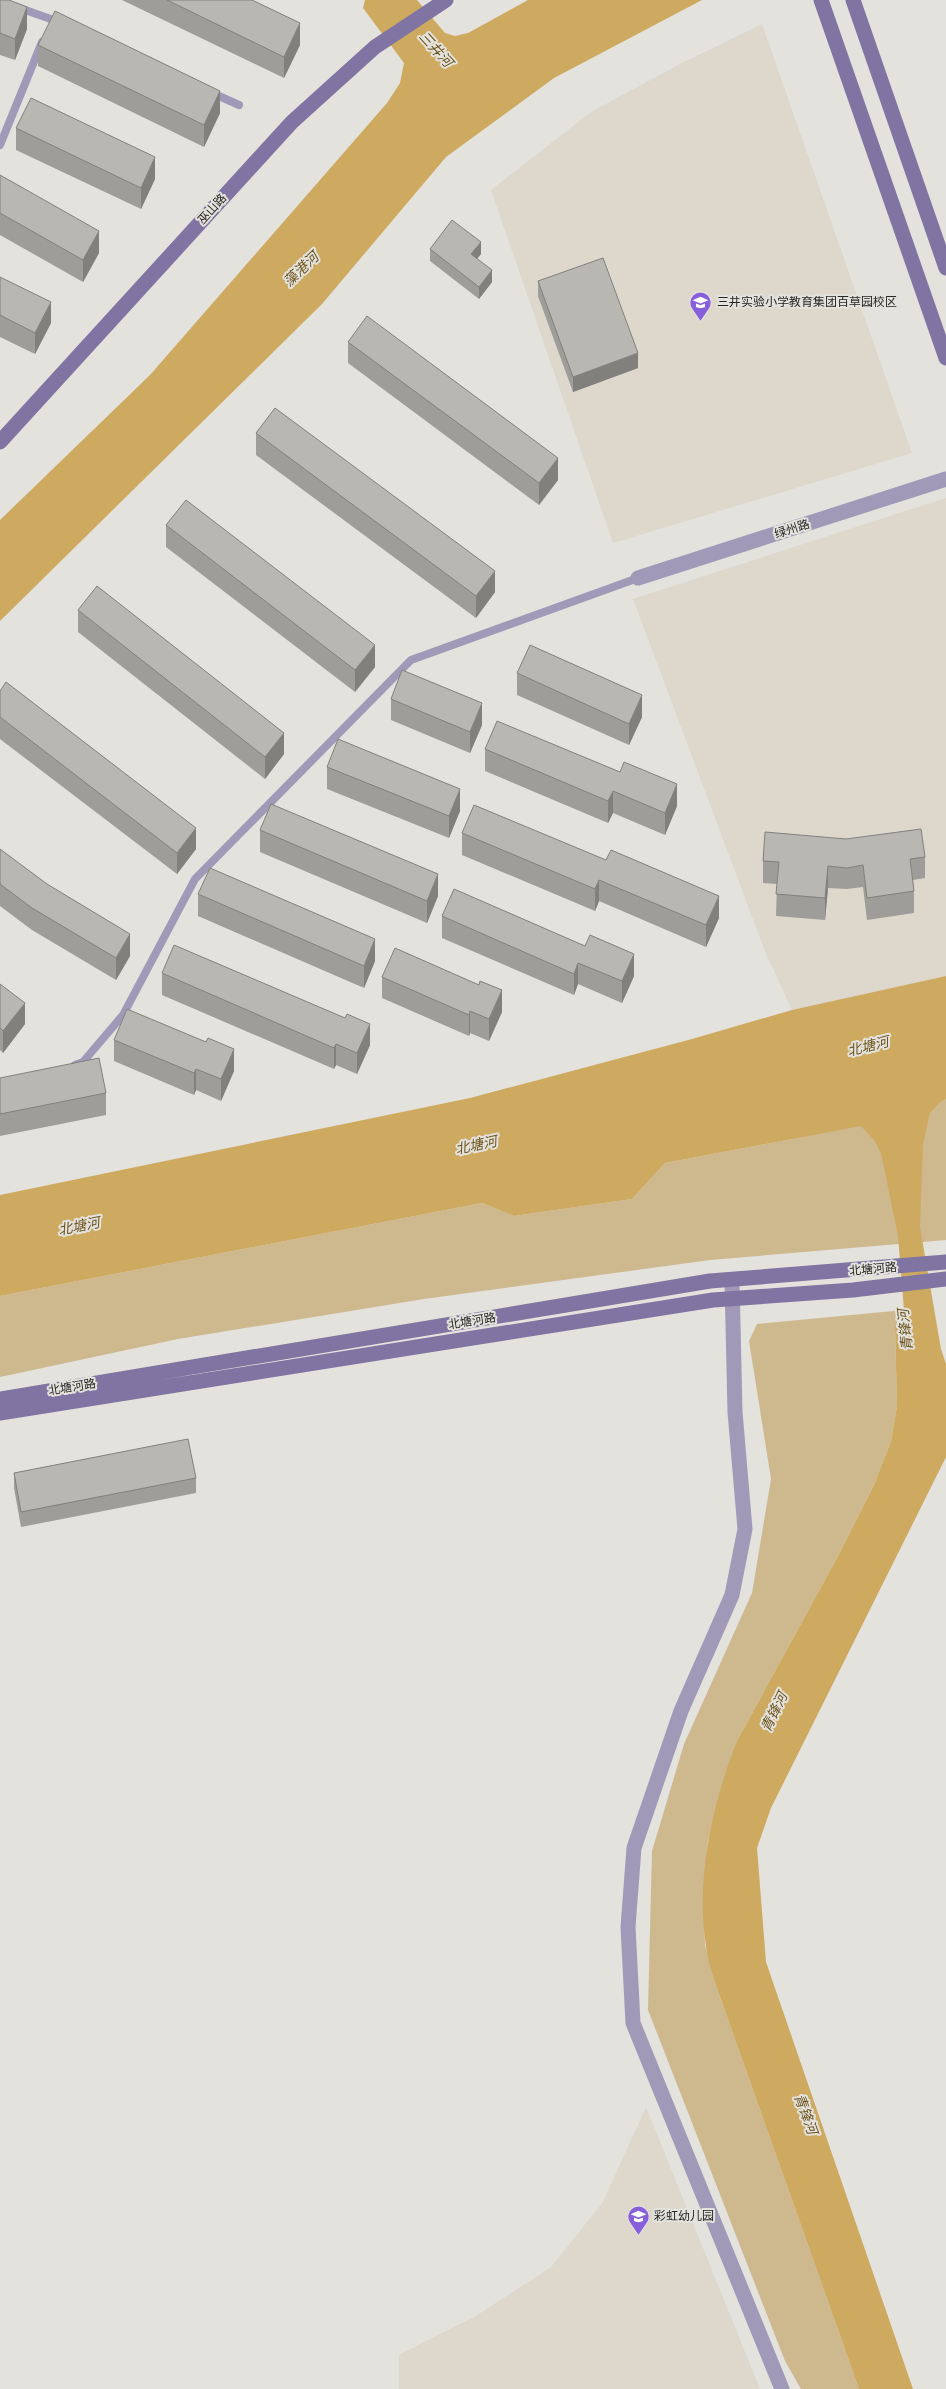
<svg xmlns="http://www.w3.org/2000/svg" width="946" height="2389" font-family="'Source Serif 4','Noto Sans SC',serif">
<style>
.built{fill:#ddd7cc}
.green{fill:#ceb88e}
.water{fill:#ceaa61}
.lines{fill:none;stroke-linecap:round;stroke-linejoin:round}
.lane{stroke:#a099b8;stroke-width:8}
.street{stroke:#a099b8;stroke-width:15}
.secondary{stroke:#8075a2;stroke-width:15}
.wall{fill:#9f9d99}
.shaded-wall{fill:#82807d}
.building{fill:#b9b7b2;stroke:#82807d}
.labels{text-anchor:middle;stroke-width:4;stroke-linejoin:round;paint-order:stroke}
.street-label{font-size:12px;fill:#272624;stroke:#e4e2dd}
.poi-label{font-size:12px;fill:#272624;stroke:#e4e2dd;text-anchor:start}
.water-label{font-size:14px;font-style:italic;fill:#6c531c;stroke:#e4e2dd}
</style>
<rect width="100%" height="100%" fill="#e4e2dd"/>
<path class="built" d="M 762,24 L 912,453 L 613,543 L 491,190 L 591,112 L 678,65 Z
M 946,498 L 946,976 L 792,1010 L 766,954 L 633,599 Z
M 646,2107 L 760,2389 L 399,2389 L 399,2355 L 476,2316 L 551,2267 L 603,2202 Z"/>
<path class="green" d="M 946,1099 L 946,1240 L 710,1260 L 424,1299 L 178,1339 L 0,1377 L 0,1296 L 482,1203 L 514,1216 L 632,1199 L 665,1163 L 792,1139 Z
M 904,1310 L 905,1324 L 895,1326 L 897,1406 L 891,1441 L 874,1485 L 838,1556 L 738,1739 L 708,1841 L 703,1900 L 705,1945 L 714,1980 L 859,2389 L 801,2389 L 785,2361 L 648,2010 L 652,1851 L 684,1744 L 752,1593 L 771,1479 L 749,1341 L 757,1324 Z"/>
<path class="water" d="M 365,0 L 417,0 L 445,33 L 455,36 L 468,33 L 528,0 L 702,0 L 554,78 L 446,157 L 322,304 L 0,621 L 0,520 L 150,375 L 387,103 L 400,83 L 404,63 L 363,8 Z
M 946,976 L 946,1099 L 940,1102 L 930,1113 L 923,1144 L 920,1227 L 941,1349 L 946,1364 L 946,1457 L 771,1808 L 757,1848 L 766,1962 L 913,2389 L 859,2389 L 714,1980 C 711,1969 707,1957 706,1946 C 695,1881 713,1799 738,1739 L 838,1556 L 874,1485 L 891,1441 L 897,1406 L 895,1326 L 905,1323 L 898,1236 L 881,1153 L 874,1140 L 861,1126 L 665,1163 L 632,1199 L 514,1216 L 482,1203 L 0,1296 L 0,1195 L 470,1098 L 692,1039 L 792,1010 Z"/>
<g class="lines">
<path class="lane" d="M 0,1 L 59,22
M 210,92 L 239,105
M 0,145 L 42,42
M 75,1065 L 83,1062 L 123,1015 L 195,879 L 411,660 L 638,578"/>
<path class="street" d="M 638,578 L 946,479
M 732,1280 L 735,1412 L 745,1529 L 732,1595 L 681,1711 L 634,1848 L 628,1927 L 633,2023 L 782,2389"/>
<path class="secondary" d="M 821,0 L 946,358
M 853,0 L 946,268
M 0,442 L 292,122 L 375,47 L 446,0
M 0,1399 L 710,1281 L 946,1262
M 0,1413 L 713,1300 L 853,1290 L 946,1279"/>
</g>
<path class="wall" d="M 0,0 L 27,29 L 15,60 L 0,55 Z
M 122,0 L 252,0 L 300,45 L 284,78 Z
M 38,45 L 220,113 L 204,147 L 38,66 Z
M 16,128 L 155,179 L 141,209 L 16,150 Z
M 0,175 L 99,253 L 83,282 L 0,235 Z
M 430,249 L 481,254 L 477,259 L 492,282 L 479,299 L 430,261 Z
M 0,277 L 51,323 L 35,354 L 0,337 Z
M 538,281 L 638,368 L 573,392 L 538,296 Z
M 348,342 L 558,480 L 539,505 L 348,363 Z
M 256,433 L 495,592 L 476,618 L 256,455 Z
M 166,525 L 375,667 L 355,692 L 166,547 Z
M 78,610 L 284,754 L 265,779 L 78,632 Z
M 517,673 L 642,717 L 629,745 L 517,695 Z
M 0,691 L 196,849 L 177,874 L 0,739 Z
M 391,699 L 482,725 L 470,753 L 391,720 Z
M 485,749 L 677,806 L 665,835 L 613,813 L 608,823 L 485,771 Z
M 327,767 L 460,811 L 449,838 L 327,789 Z
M 260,830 L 438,896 L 427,923 L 260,852 Z
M 462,833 L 719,918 L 706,947 L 599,901 L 595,911 L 462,855 Z
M 846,839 L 925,857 L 925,878 L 913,880 L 914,891 L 914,913 L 867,920 L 863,887 L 847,889 L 828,888 L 825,920 L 776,916 L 777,884 L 763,883 L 763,861 Z
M 0,849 L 130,956 L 116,980 L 32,930 L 0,906 Z
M 198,894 L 375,961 L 364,988 L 198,916 Z
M 442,916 L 634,976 L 622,1003 L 578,984 L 574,995 L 442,938 Z
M 162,973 L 370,1045 L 357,1074 L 336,1065 L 334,1069 L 162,995 Z
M 382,977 L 502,1012 L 489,1041 L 470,1033 L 469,1036 L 382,998 Z
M 0,984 L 25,1024 L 3,1053 L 0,1050 Z
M 114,1040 L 234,1071 L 221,1101 L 196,1090 L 194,1095 L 114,1061 Z
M 0,1078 L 106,1093 L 106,1115 L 0,1136 Z
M 14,1473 L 196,1478 L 196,1493 L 21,1527 L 14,1488 Z"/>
<path class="shaded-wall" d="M 27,7 L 27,29 L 15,60 L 15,39 Z
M 300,23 L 300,45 L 284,78 L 284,57 Z
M 220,91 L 220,113 L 204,147 L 204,125 Z
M 155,157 L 155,179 L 141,209 L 141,188 Z
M 99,231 L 99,253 L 83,282 L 83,260 Z
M 481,242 L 481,254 L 471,266 L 471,254 Z
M 492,270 L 492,282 L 479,299 L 479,287 Z
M 51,302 L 51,323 L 35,354 L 35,333 Z
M 638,353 L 638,368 L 573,392 L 573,377 Z
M 558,458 L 558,480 L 539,505 L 539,483 Z
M 495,571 L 495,592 L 476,618 L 476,596 Z
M 375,645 L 375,667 L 355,692 L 355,670 Z
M 642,695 L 642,717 L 629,745 L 629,724 Z
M 482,703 L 482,725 L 470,753 L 470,732 Z
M 284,733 L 284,754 L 265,779 L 265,757 Z
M 677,784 L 677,806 L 665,835 L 665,813 Z
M 460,789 L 460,811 L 449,838 L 449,816 Z
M 613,791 L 613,813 L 608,823 L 608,801 Z
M 196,828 L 196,849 L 177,874 L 177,853 Z
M 828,866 L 828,888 L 825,920 L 825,898 Z
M 438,874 L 438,896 L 427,923 L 427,901 Z
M 599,880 L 599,901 L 595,911 L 595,889 Z
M 719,896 L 719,918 L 706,947 L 706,925 Z
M 130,934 L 130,956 L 116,980 L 116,958 Z
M 375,939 L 375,961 L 364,988 L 364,966 Z
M 634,954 L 634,976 L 622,1003 L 622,981 Z
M 578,963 L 578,984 L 574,995 L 574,974 Z
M 502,990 L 502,1012 L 489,1041 L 489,1019 Z
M 25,1003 L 25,1024 L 3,1053 L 3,1031 Z
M 470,1011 L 470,1033 L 469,1036 L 469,1015 Z
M 370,1024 L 370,1045 L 357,1074 L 357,1053 Z
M 336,1044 L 336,1065 L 334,1069 L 334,1048 Z
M 234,1049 L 234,1071 L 221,1101 L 221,1079 Z
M 196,1069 L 196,1090 L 194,1095 L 194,1073 Z"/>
<path class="building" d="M 0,0 L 9,0 L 27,7 L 15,39 L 0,33 Z
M 167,0 L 252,0 L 300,23 L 284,57 Z
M 55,11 L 220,91 L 204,125 L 38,45 Z
M 31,98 L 155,157 L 141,188 L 16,128 Z
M 0,175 L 99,231 L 83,260 L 0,213 Z
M 452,220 L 481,242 L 471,254 L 492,270 L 479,287 L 430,249 Z
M 603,258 L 638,353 L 573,377 L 538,281 Z
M 0,277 L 51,302 L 35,333 L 0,315 Z
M 367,316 L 558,458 L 539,483 L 348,342 Z
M 275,408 L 495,571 L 476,596 L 256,433 Z
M 186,500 L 375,645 L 355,670 L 166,525 Z
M 97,586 L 284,733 L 265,757 L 78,610 Z
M 530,645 L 642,695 L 629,724 L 517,673 Z
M 402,670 L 482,703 L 470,732 L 391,699 Z
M 6,682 L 196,828 L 177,853 L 0,717 L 0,691 Z
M 497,721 L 620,772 L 624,762 L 677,784 L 665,813 L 613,791 L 608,801 L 485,749 Z
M 338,739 L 460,789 L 449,816 L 327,767 Z
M 271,804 L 438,874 L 427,901 L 260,830 Z
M 474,805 L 606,860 L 611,850 L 719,896 L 706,925 L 599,880 L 595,889 L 462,833 Z
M 921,829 L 925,857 L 910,859 L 914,891 L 867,898 L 863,865 L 847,868 L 828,866 L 825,898 L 776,894 L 779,862 L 763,861 L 765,832 L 846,839 Z
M 0,849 L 47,884 L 130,934 L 116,958 L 32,908 L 0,884 Z
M 210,868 L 375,939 L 364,966 L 198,894 Z
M 454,889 L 585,946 L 590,935 L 634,954 L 622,981 L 578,963 L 574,974 L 442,916 Z
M 174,945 L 345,1018 L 347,1014 L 370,1024 L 357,1053 L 336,1044 L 334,1048 L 162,973 Z
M 395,948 L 479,985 L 480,981 L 502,990 L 489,1019 L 470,1011 L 469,1015 L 382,977 Z
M 0,984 L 25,1003 L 3,1031 L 0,1028 Z
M 127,1009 L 206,1042 L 208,1038 L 234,1049 L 221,1079 L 196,1069 L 194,1073 L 114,1040 Z
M 99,1058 L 106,1093 L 0,1114 L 0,1078 Z
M 188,1439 L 196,1478 L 21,1512 L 14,1473 Z"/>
<defs>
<symbol id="school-pin" viewBox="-11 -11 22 30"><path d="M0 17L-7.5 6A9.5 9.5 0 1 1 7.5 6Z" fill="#875fda" stroke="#e4e2dd"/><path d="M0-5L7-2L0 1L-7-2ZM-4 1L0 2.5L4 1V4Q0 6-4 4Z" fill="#fff"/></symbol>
</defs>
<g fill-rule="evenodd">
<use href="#school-pin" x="688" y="290" width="25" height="34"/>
<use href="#school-pin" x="626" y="2204" width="25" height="34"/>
</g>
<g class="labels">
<g class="street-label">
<text transform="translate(212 209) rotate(-48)" y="4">巫山路</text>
<text transform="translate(792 529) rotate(-18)" y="4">绿州路</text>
<text transform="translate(873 1269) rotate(-5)" y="4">北塘河路</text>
<text transform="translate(472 1321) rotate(-9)" y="4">北塘河路</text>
<text transform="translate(72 1387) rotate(-9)" y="4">北塘河路</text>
</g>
<g class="poi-label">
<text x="717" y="306">三井实验小学教育集团百草园校区</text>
<text x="654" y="2220">彩虹幼儿园</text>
</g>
<g class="water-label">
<text transform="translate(436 49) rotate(48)" y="5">三井河</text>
<text transform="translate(301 269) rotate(-44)" y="5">藻港河</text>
<text transform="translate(868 1046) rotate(-14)" y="5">北塘河</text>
<text transform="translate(476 1145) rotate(-12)" y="5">北塘河</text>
<text transform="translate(79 1226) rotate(-11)" y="5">北塘河</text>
<text transform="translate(905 1330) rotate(-96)" y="5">青锋河</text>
<text transform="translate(774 1712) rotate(-64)" y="5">青锋河</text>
<text transform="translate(806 2114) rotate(70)" y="5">青锋河</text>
</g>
</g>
</svg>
